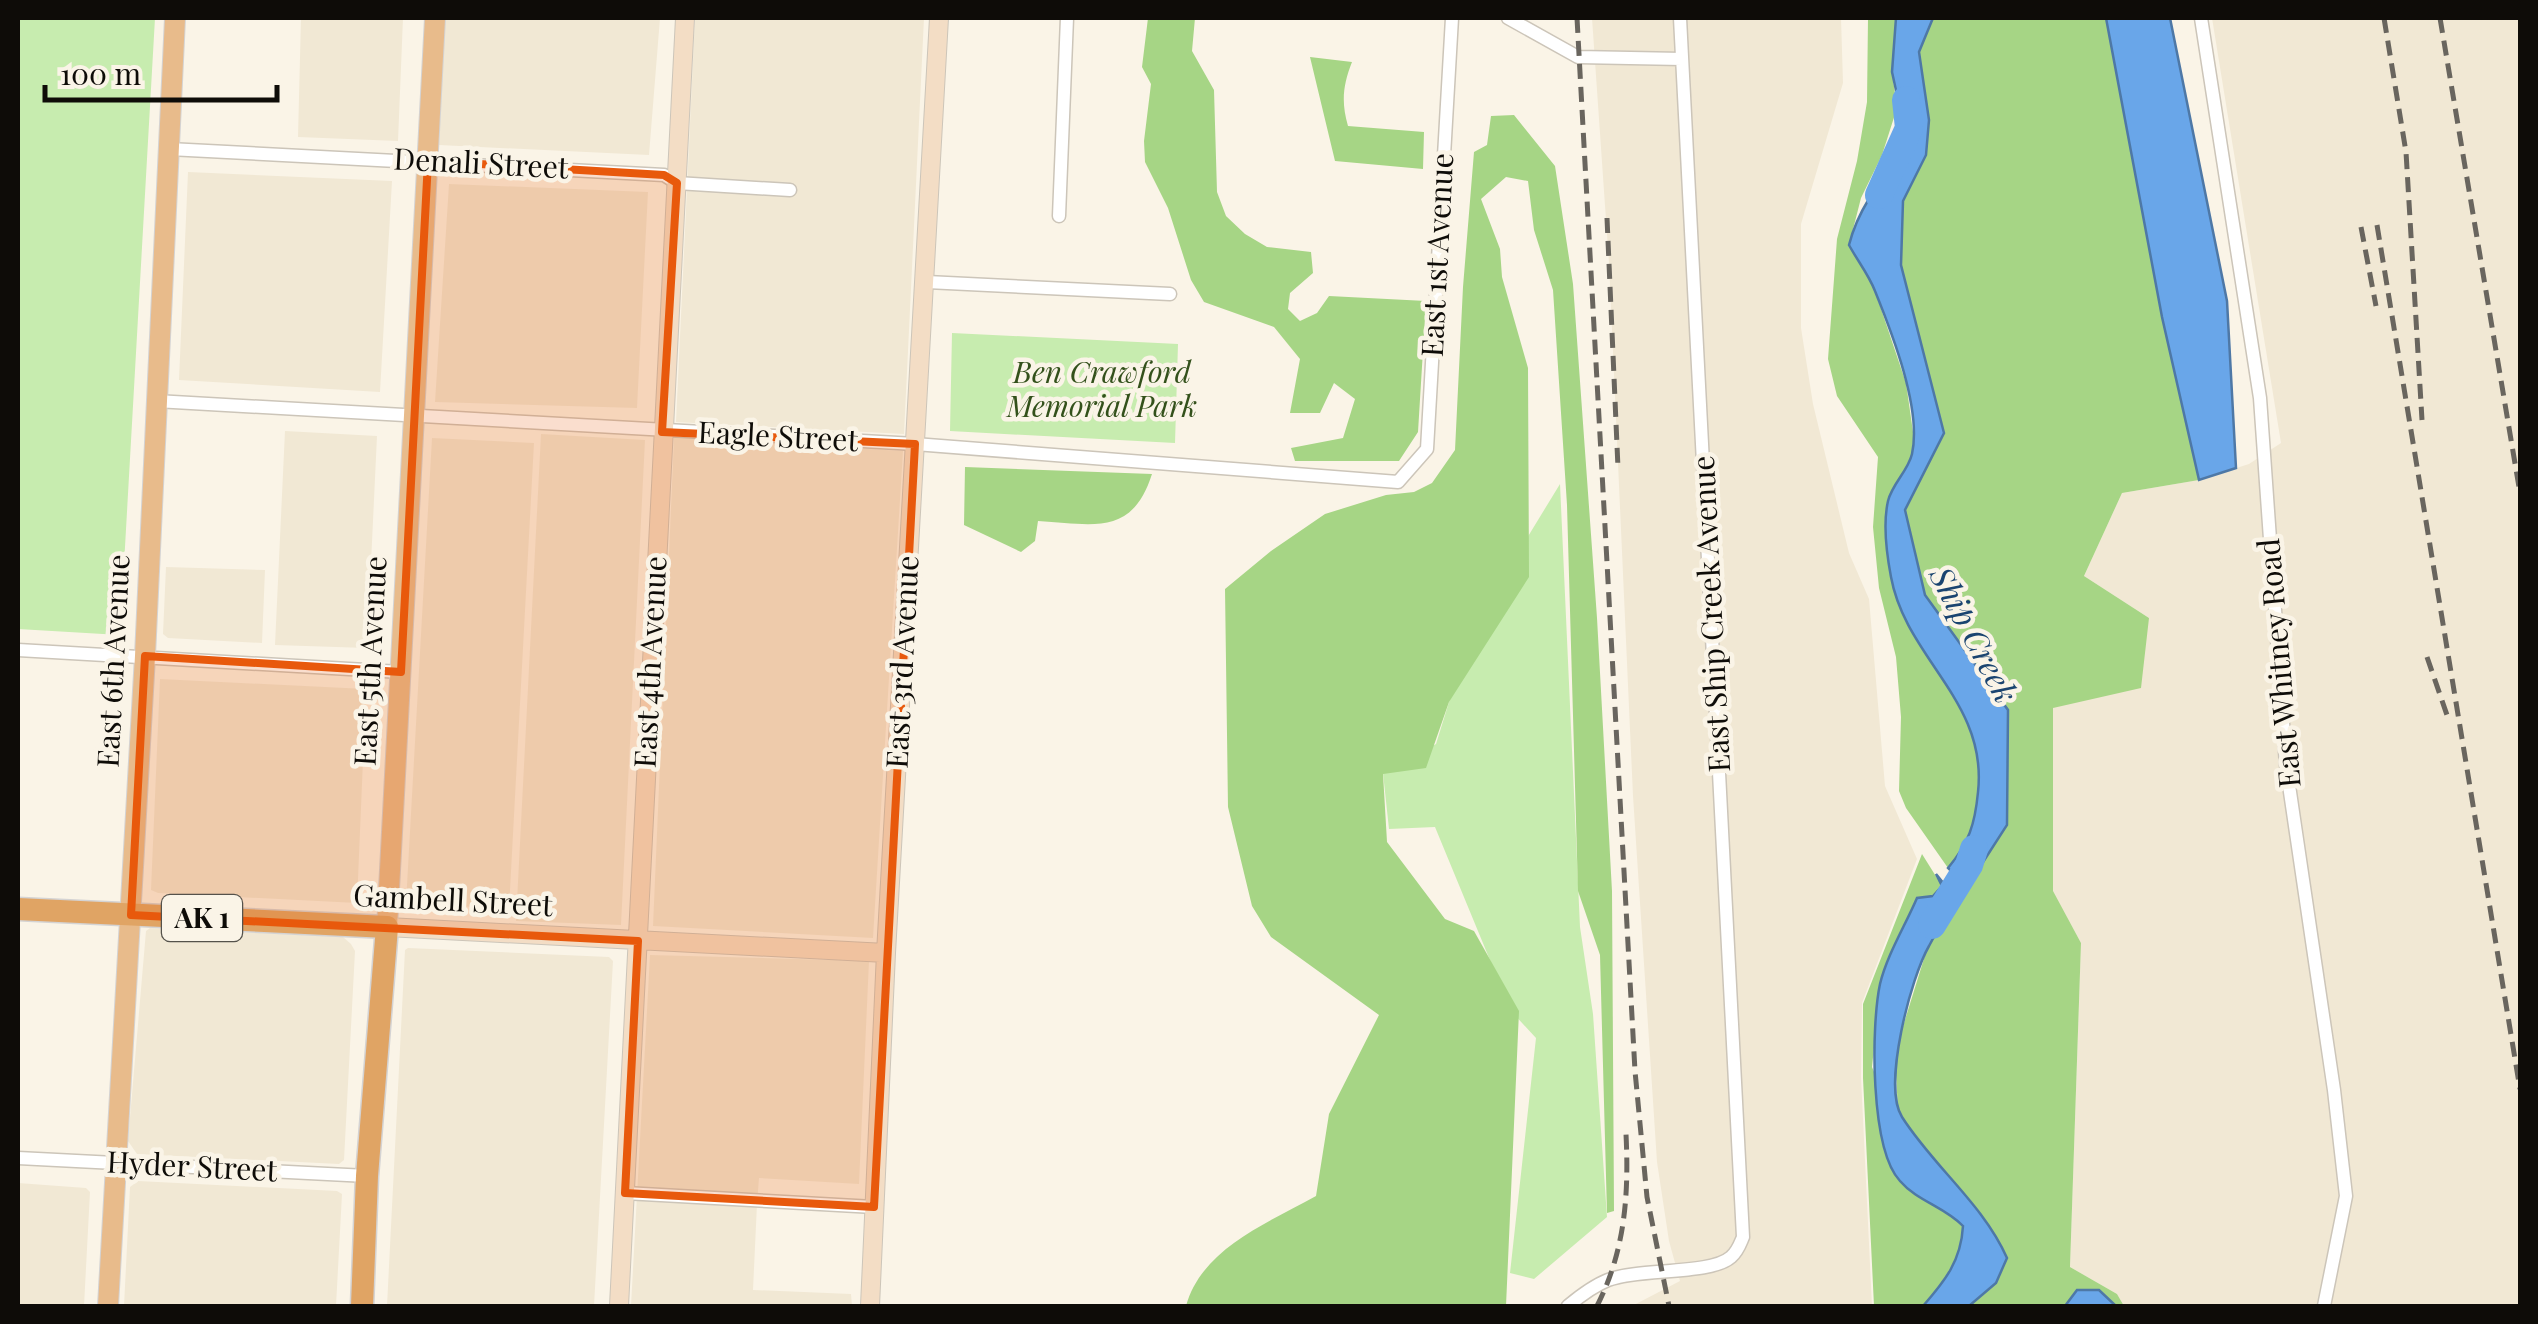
<svg xmlns="http://www.w3.org/2000/svg" width="2538" height="1324" font-family="'Playfair Display',serif">
<style>
.built{fill:#f1e8d4}
.green{fill:#c7ecaf}
.forest{fill:#a6d585}
.water{fill:#69a6e9;stroke:#4e78a6;stroke-width:2.5}
.lines{fill:none;stroke-linecap:round;stroke-linejoin:round}
.river{stroke:#69a6e9;stroke-width:28}
.minor-casing{stroke:#ccc5b9;stroke-width:15}
.secondary-casing{stroke:#ccc5b9;stroke-width:20}
.primary-casing{stroke:#d4d3d3;stroke-width:22}
.trunk-casing{stroke:#d4d3d3;stroke-width:25}
.minor{stroke:#fff;stroke-width:12}
.secondary{stroke:#f3ddc5;stroke-width:18}
.primary{stroke:#e8bb8b;stroke-width:20}
.trunk{stroke:#e0a464;stroke-width:22}
.rail{stroke:#69655e;stroke-width:5;stroke-dasharray:15 8;stroke-linecap:butt}
.marked{fill:#e8590c;fill-opacity:0.2;stroke:#e8590c;stroke-width:8;stroke-linejoin:round}
.labels{text-anchor:middle;stroke-width:9;stroke-linejoin:round;paint-order:stroke}
.shield{fill:#faf4e7;stroke:#55524b;stroke-width:2.5}
.shield-label{font-size:28px;font-weight:bold;fill:#0e0c08}
.street-label{font-size:30px;fill:#0e0c08;stroke:#faf4e7}
.park-label{font-size:30px;font-style:italic;fill:#33511b;stroke:#faf4e7}
.water-label{font-size:32px;font-style:italic;fill:#1a4470;stroke:#faf4e7}
</style>
<rect width="100%" height="100%" fill="#faf4e7"/>
<path class="built" d="M 301,18 L 403,18 L 398,141 L 298,137 Z
M 445,18 L 660,18 L 649,155 L 439,145 Z
M 695,18 L 924,18 L 904,434 L 676,422 Z
M 1592,18 L 1841,18 L 1843,83 L 1801,224 L 1801,328 L 1813,404 L 1849,553 L 1869,599 L 1885,786 L 1917,859 L 1862,1003 L 1861,1077 L 1872,1306 L 1632,1306 L 1680,1281 L 1669,1241 L 1657,1162 L 1633,796 L 1609,263 Z
M 2212,18 L 2520,18 L 2520,1306 L 2124,1306 L 2117,1294 L 2070,1267 L 2081,943 L 2053,892 L 2053,708 L 2149,618 L 2084,576 L 2122,493 L 2199,480 L 2249,464 L 2281,443 Z
M 188,172 L 392,181 L 380,392 L 179,380 Z
M 449,184 L 648,192 L 637,408 L 435,402 Z
M 285,431 L 377,436 L 367,648 L 275,645 Z
M 541,434 L 645,440 L 621,925 L 516,921 Z
M 432,438 L 534,443 L 509,909 L 406,903 Z
M 674,438 L 903,451 L 873,938 L 653,926 Z
M 166,567 L 265,570 L 262,643 L 168,638 L 163,634 Z
M 160,679 L 366,689 L 357,903 L 158,893 L 151,890 Z
M 150,928 L 343,937 L 351,944 L 355,951 L 344,1160 L 339,1164 L 137,1154 L 128,1141 L 146,931 Z
M 408,948 L 609,957 L 613,961 L 594,1306 L 387,1306 L 405,950 Z
M 650,955 L 869,961 L 859,1184 L 759,1178 L 757,1204 L 753,1290 L 851,1294 L 852,1306 L 631,1306 Z
M 138,1181 L 337,1191 L 342,1194 L 336,1306 L 124,1306 L 130,1187 Z
M 18,1183 L 86,1188 L 90,1192 L 84,1306 L 18,1306 Z"/>
<path class="green" d="M 18,18 L 155,18 L 120,635 L 18,629 Z
M 952,333 L 1178,344 L 1175,443 L 950,431 Z
M 1560,484 L 1580,927 L 1593,1014 L 1607,1217 L 1534,1279 L 1510,1273 L 1536,1038 L 1511,1011 L 1435,827 L 1389,829 L 1383,773 L 1436,744 L 1472,628 Z"/>
<path class="forest" d="M 1148,18 L 1195,18 L 1192,51 L 1214,90 L 1217,192 L 1226,216 L 1245,234 L 1267,247 L 1311,252 L 1313,273 L 1290,293 L 1288,309 L 1300,321 L 1317,313 L 1329,296 L 1426,301 L 1418,432 L 1399,461 L 1295,461 L 1291,448 L 1343,438 L 1355,399 L 1334,383 L 1320,413 L 1290,413 L 1300,359 L 1274,327 L 1204,302 L 1191,280 L 1168,208 L 1145,162 L 1144,141 L 1151,84 L 1142,67 Z
M 1868,18 L 1896,18 L 1892,72 L 1897,108 L 1882,155 L 1861,198 L 1849,245 L 1874,288 L 1906,383 L 1914,439 L 1911,459 L 1888,500 L 1891,579 L 1972,727 L 1981,765 L 1975,825 L 1966,846 L 1948,868 L 1906,808 L 1899,791 L 1901,717 L 1896,657 L 1879,588 L 1873,527 L 1878,457 L 1837,396 L 1828,359 L 1837,239 L 1857,161 L 1867,102 Z
M 1933,18 L 2106,18 L 2162,317 L 2199,480 L 2122,493 L 2084,576 L 2149,618 L 2141,688 L 2053,708 L 2053,891 L 2081,943 L 2070,1267 L 2117,1294 L 2124,1306 L 1969,1306 L 1996,1283 L 1931,1158 L 1898,1112 L 1895,1052 L 1927,949 L 2007,825 L 2008,710 L 1925,595 L 1905,510 L 1944,433 L 1901,265 L 1903,201 L 1926,155 L 1929,120 L 1919,52 Z
M 1310,57 L 1352,62 C 1343,85 1341,102 1348,126 L 1424,132 L 1423,169 L 1335,161 Z
M 1514,115 L 1555,166 L 1573,284 L 1597,618 L 1612,891 L 1614,1211 L 1607,1213 L 1600,955 L 1578,891 L 1567,505 L 1553,290 L 1534,230 L 1528,181 L 1506,177 L 1481,199 L 1500,249 L 1502,277 L 1528,368 L 1529,577 L 1449,702 L 1426,768 L 1383,774 L 1387,842 L 1445,919 L 1474,931 L 1519,1011 L 1506,1306 L 1186,1306 C 1202,1248 1268,1223 1316,1196 L 1329,1114 L 1379,1015 L 1271,937 L 1252,906 L 1228,807 L 1225,589 L 1271,551 L 1325,514 L 1386,495 L 1414,492 L 1432,483 L 1455,450 L 1463,287 L 1474,152 L 1487,145 L 1491,116 Z
M 965,467 L 1152,474 C 1132,537 1093,524 1038,521 L 1035,541 L 1021,552 L 964,525 Z
M 1922,854 L 1942,886 L 1933,896 L 1917,898 L 1881,981 L 1872,1067 L 1926,1201 L 1950,1213 L 1963,1226 C 1961,1261 1945,1281 1923,1306 L 1874,1306 L 1863,1078 L 1863,1004 Z"/>
<path class="water" d="M 1896,18 L 1933,18 L 1919,52 L 1929,120 L 1926,155 L 1903,201 L 1901,265 L 1944,433 L 1905,510 L 1925,595 L 2008,710 L 2007,825 L 1967,887 L 1948,868 C 1969,843 1975,824 1978,792 C 1988,701 1906,659 1891,577 C 1887,556 1883,523 1888,501 C 1892,484 1908,471 1912,454 C 1922,409 1892,333 1875,291 C 1869,275 1857,260 1849,245 C 1859,205 1884,177 1908,145 L 1892,72 Z
M 2106,18 L 2170,18 L 2227,301 L 2236,468 L 2199,480 L 2162,317 Z
M 1936,874 L 1958,901 C 1948,916 1937,930 1929,946 C 1911,977 1882,1086 1902,1117 C 1934,1167 1983,1204 2007,1258 L 1996,1283 L 1969,1306 L 1923,1306 C 1945,1281 1961,1261 1963,1226 C 1945,1207 1917,1201 1900,1181 C 1870,1149 1871,1026 1880,984 C 1887,955 1905,926 1917,898 L 1933,896 L 1942,886 Z
M 2077,1290 L 2099,1290 L 2116,1306 L 2065,1306 Z"/>
<g class="lines">
<path class="river" d="M 1879,195 L 1909,128 L 1906,100
M 1932,925 L 1969,865 L 1974,849"/>
<defs>
<path id="minor" d="M 1508,18 L 1578,57 L 1682,59
M 2201,18 L 2260,398 L 2286,765 L 2334,1090 L 2346,1196 L 2324,1306
M 169,149 L 664,175 L 677,183 L 790,190
M 1059,216 L 1067,18
M 927,282 L 1170,294
M 156,401 L 915,444 L 1398,482 L 1427,449 L 1452,18
M 18,650 L 401,672
M 18,1158 L 367,1176
M 625,1193 L 874,1207
M 1568,1306 C 1580,1296 1593,1286 1608,1280 C 1639,1268 1711,1275 1731,1257 C 1738,1251 1740,1244 1743,1237 L 1680,18"/>
<path id="secondary" d="M 387,927 L 886,953
M 619,1306 L 685,18
M 870,1306 L 886,953 L 939,18"/>
<path id="primary" d="M 387,927 L 435,18
M 108,1306 L 145,656 L 175,18"/>
<path id="trunk" d="M 18,909 L 387,927 L 367,1176 L 362,1306"/>
</defs>
<use href="#minor" class="minor-casing"/>
<use href="#secondary" class="secondary-casing"/>
<use href="#primary" class="primary-casing"/>
<use href="#trunk" class="trunk-casing"/>
<use href="#minor" class="minor"/>
<use href="#secondary" class="secondary"/>
<use href="#primary" class="primary"/>
<use href="#trunk" class="trunk"/>
<path class="rail" d="M 1577,18 L 1635,1071 L 1647,1197 L 1669,1306
M 2384,18 L 2406,152 L 2422,420
M 2440,18 L 2520,493
M 1607,218 L 1618,468
M 2377,225 L 2520,1089
M 2361,227 L 2376,306
M 2427,657 L 2448,718
M 1597,1306 C 1625,1251 1629,1195 1626,1134"/>
</g>
<path class="marked" d="M 428,161 L 664,175 L 677,183 L 662,432 L 915,444 L 874,1207 L 625,1193 L 638,941 L 131,915 L 145,656 L 401,672 Z"/>
<g class="labels">
<rect class="shield" x="162" y="895" width="80" height="46" rx="8"/>
<g class="shield-label">
<text x="202" y="928">AK 1</text>
</g>
<g class="street-label">
<text transform="translate(481 164) rotate(3)" y="10">Denali Street</text>
<text transform="translate(1438 255) rotate(-87)" y="10">East 1st Avenue</text>
<text transform="translate(778 437) rotate(3)" y="10">Eagle Street</text>
<text transform="translate(1712 614) rotate(-93)" y="10">East Ship Creek Avenue</text>
<text transform="translate(114 661) rotate(-87)" y="10">East 6th Avenue</text>
<text transform="translate(371 661) rotate(-87)" y="10">East 5th Avenue</text>
<text transform="translate(651 662) rotate(-87)" y="10">East 4th Avenue</text>
<text transform="translate(903 662) rotate(-87)" y="10">East 3rd Avenue</text>
<text transform="translate(2280 663) rotate(-95)" y="10">East Whitney Road</text>
<text transform="translate(453 901) rotate(3)" y="10">Gambell Street</text>
<text transform="translate(192 1167) rotate(3)" y="10">Hyder Street</text>
</g>
<g class="park-label">
<text x="1102" y="383">Ben Crawford<tspan x="1102" dy="34">Memorial Park</tspan></text>
</g>
<g class="water-label">
<text transform="translate(1973 635) rotate(62)" y="11">Ship Creek</text>
</g>
</g>
<rect width="2538" height="1324" fill="none" stroke="#0e0c08" stroke-width="40"/>
<path d="M45 85v15h232v-15" fill="none" stroke="#0e0c08" stroke-width="5"/>
<text x="60" y="85" font-size="30" fill="#0e0c08" stroke="#faf4e7" stroke-width="8" paint-order="stroke">100 m</text>
</svg>
